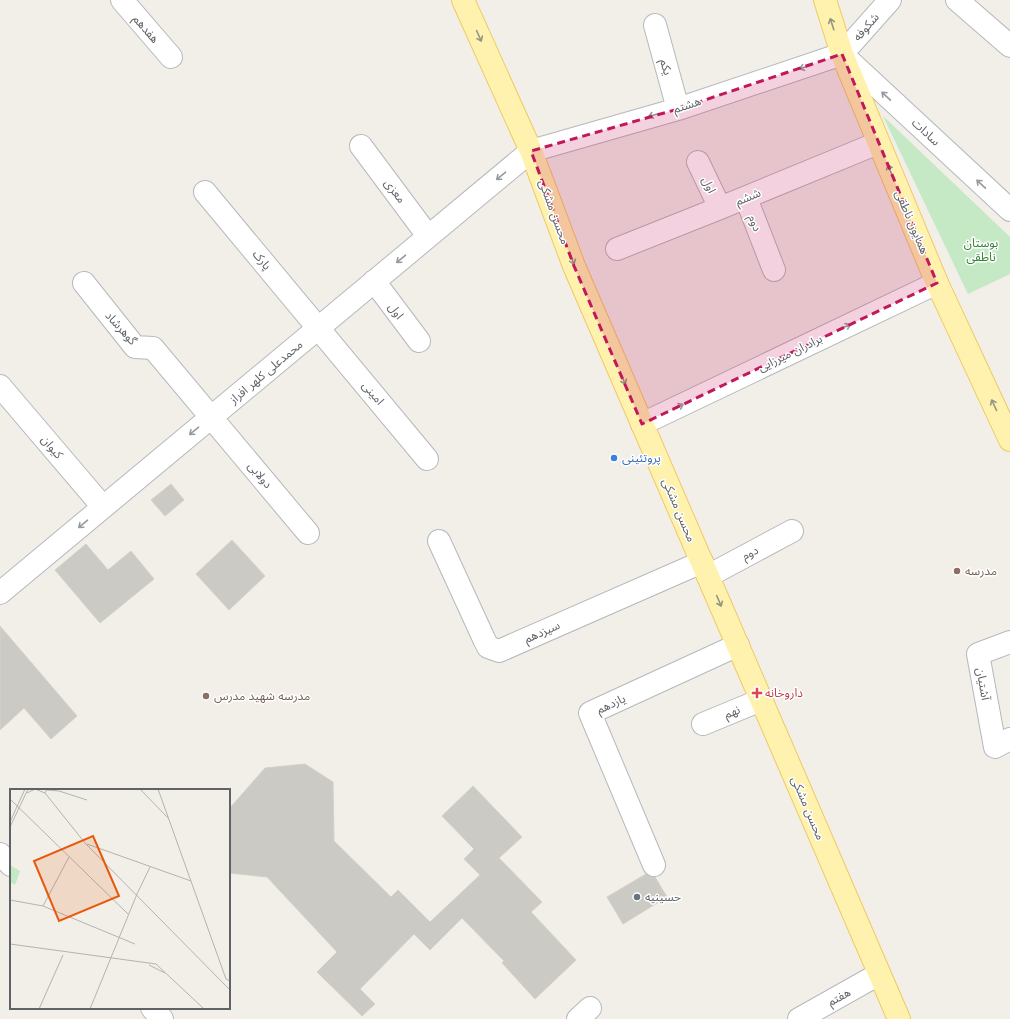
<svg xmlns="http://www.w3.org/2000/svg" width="1010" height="1019" font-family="Arial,'Noto Sans Arabic',sans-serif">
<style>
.green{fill:#c5e8c5}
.building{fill:#cccac5;stroke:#d6d1c6}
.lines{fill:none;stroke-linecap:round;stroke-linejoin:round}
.minor-casing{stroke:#b5b8bc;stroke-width:24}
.major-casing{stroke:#f2c960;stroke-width:24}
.minor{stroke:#fff;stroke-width:22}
.major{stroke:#fff2af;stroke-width:22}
.oneway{stroke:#979581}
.oneway2{stroke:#979a9d}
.marked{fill:#c2185b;fill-opacity:0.2;stroke:#c2185b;stroke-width:3;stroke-dasharray:8 5;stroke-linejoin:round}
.shop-dot{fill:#3f7fe0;stroke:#fff;stroke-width:1.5}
.education-dot{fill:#8d6e63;stroke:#fff;stroke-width:1.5}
.health-dot{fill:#e0444e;stroke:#fff;stroke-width:1.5}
.worship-dot{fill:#6b7280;stroke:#fff;stroke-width:1.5}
.labels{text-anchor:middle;stroke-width:3;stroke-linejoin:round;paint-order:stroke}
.street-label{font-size:12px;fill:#5f6368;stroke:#fff}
.park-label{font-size:12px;fill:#348238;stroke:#fff}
.shop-label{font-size:12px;fill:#366cbe;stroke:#fff;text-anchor:start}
.education-label{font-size:12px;fill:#785e54;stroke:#fff;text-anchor:start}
.health-label{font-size:12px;fill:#be3a42;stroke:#fff;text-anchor:start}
.worship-label{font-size:12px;fill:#5b616d;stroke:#fff;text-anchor:start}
.inset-road{fill:none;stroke:#b3b3b1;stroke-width:1}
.view{fill:#e8590c;fill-opacity:0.15;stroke:#e8590c;stroke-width:2}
.inset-edge{fill:none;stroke:#5f6368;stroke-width:2}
</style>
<rect width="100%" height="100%" fill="#f1efe8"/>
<path class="green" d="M 883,116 L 1010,237 L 1010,274 L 968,294 Z"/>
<path class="building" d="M 171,484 L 184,500 L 165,516 L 151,500 Z
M 232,540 L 265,576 L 229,610 L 196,574 Z
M 86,544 L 108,570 L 131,551 L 154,579 L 100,623 L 55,570 Z
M 0,626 L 77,716 L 51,739 L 24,708 L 0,730 Z
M 305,764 L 333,782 L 334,841 L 391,897 L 398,890 L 430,922 L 480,875 L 464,859 L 474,849 L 442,816 L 473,786 L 522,837 L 499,858 L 542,902 L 531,912 L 576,960 L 535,999 L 502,963 L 504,961 L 462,918 L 430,950 L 414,934 L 360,989 L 375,1004 L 362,1016 L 317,972 L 337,952 L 267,877 L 229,873 L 229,809 L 265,768 Z
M 646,874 L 652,877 L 655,877 L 667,897 L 623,924 L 607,897 Z"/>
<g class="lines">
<defs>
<path id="minor" d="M 122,0 L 171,57
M 957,0 L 1010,46
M 655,25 L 678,109
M 842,54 L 1010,210
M 842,54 L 890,0
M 361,146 L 428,236
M 698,162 L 720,208
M 205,192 L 427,459
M 746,198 L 774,270
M 617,249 L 720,208 L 878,143
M 374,281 L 419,341
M 84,283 L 135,347 L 153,348 L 308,533
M 0,386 L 103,507
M 642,424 L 937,283
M 439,541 L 484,639 L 488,647 L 499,651 L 702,562
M 708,576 L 792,531
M 0,593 L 531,151 L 678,109 L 842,54
M 1010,642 L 978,654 L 995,747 L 1010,739
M 703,724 L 761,700
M 0,854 L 11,865
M 654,865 L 590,713 L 738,645
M 152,1008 L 162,1019
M 578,1019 L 590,1008
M 799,1019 L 879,974"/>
<path id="major" d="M 463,0 L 531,151 L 574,266 L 899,1019
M 825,0 L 842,54 L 937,283 L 1010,440"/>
</defs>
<use href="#minor" class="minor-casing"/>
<use href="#major" class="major-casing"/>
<use href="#minor" class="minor"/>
<use href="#major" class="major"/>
</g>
<defs><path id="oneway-shaft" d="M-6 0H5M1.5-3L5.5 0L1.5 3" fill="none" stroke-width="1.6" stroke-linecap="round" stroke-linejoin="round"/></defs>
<g class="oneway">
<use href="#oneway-shaft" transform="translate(832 24) rotate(-108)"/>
<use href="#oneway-shaft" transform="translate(479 36) rotate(66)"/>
<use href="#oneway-shaft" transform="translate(890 170) rotate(-113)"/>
<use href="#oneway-shaft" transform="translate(572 259) rotate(70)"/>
<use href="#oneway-shaft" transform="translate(623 379) rotate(67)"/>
<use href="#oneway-shaft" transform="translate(994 405) rotate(-115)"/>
<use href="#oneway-shaft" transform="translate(719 601) rotate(67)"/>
</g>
<g class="oneway2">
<use href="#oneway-shaft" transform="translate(805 67) rotate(162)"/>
<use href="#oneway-shaft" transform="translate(886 96) rotate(-137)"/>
<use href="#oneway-shaft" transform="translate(654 115) rotate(164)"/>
<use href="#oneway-shaft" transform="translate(501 176) rotate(140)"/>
<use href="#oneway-shaft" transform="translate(981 184) rotate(-137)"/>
<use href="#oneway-shaft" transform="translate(401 259) rotate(140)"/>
<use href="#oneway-shaft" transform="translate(845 327) rotate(-26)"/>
<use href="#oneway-shaft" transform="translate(678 407) rotate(-26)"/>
<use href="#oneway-shaft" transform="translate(194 431) rotate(140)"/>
<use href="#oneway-shaft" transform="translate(83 524) rotate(140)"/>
</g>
<path class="marked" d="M 842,54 L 937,283 L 642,424 L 574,266 L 531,151 L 678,109 Z"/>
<circle class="shop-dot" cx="614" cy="458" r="4"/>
<g class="education-dot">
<circle cx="957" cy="571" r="4"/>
<circle cx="206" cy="696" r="4"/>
</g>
<path class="health-dot" d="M755 687h4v4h4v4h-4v4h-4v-4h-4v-4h4z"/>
<circle class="worship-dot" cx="637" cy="897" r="4"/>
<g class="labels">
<g class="street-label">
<text transform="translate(866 27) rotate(-49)" y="4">شکوفه</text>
<text transform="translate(146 29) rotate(49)" y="4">هفدهم</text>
<text transform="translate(666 67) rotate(74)" y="4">یکم</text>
<text transform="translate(687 105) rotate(-18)" y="4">هشتم</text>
<text transform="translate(926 132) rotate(43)" y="4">سادات</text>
<text transform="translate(709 185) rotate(65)" y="4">اول</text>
<text transform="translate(395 191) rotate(53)" y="4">معزی</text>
<text transform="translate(748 197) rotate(-23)" y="4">ششم</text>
<text transform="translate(554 212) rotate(70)" y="4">محسن مشکی</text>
<text transform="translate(912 222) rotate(67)" y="4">همایون ناطقی</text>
<text transform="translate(755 223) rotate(68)" y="4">دوم</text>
<text transform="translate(262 260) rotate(50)" y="4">پارک</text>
<text transform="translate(396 311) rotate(53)" y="4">اول</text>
<text transform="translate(121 328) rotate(48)" y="4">گوهرشاد</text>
<text transform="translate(790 353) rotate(-26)" y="4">برادران میرزایی</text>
<text transform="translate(266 372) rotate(-40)" y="4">محمدعلی کلهر افراز</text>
<text transform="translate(373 393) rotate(50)" y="4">امینی</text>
<text transform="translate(52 447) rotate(50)" y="4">کیوان</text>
<text transform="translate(260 475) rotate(50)" y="4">دولابی</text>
<text transform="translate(679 510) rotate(67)" y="4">محسن مشکی</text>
<text transform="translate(750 553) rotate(-28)" y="4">دوم</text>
<text transform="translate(542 632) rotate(-24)" y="4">سیزدهم</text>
<text transform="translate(983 684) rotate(80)" y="4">آشتیان</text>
<text transform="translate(611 704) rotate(-25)" y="4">یازدهم</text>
<text transform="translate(732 712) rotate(-23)" y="4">نهم</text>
<text transform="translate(808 808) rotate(67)" y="4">محسن مشکی</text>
<text transform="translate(839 997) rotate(-29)" y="4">هفتم</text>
</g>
<g class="park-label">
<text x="981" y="247">بوستان<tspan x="981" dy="14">ناطقی</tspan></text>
</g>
<g class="shop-label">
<text x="622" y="462">پروتئینی</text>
</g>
<g class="education-label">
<text x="965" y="575">مدرسه</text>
<text x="214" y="700">مدرسه شهید مدرس</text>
</g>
<g class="health-label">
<text x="765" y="697">داروخانه</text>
</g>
<g class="worship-label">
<text x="645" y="901">حسینیه</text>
</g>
</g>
<g transform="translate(10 789)">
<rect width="220" height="220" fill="#f1efe8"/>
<path d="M 0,76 L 10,82 L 5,96 L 0,93 Z" fill="#c5e8c5"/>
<path class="inset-road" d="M 130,0 L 158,29M 148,0 L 216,190 L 220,192M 37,1 L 49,2 L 77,11M 17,4 L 25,0 L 35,4 L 37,0M 35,4 L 75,54 L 220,201M 0,10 L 118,125M 0,33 L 15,0M 0,38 L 18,0M 77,55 L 181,92M 127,105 L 140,78M 0,111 L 33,117 L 125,155M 33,117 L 59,68M 0,155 L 146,175 L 194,220M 139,176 L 155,184M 29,220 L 53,166M 80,220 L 127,105"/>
<path class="view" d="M 83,47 L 109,107 L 49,132 L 24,72 Z"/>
<rect width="220" height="220" class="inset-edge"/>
</g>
</svg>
